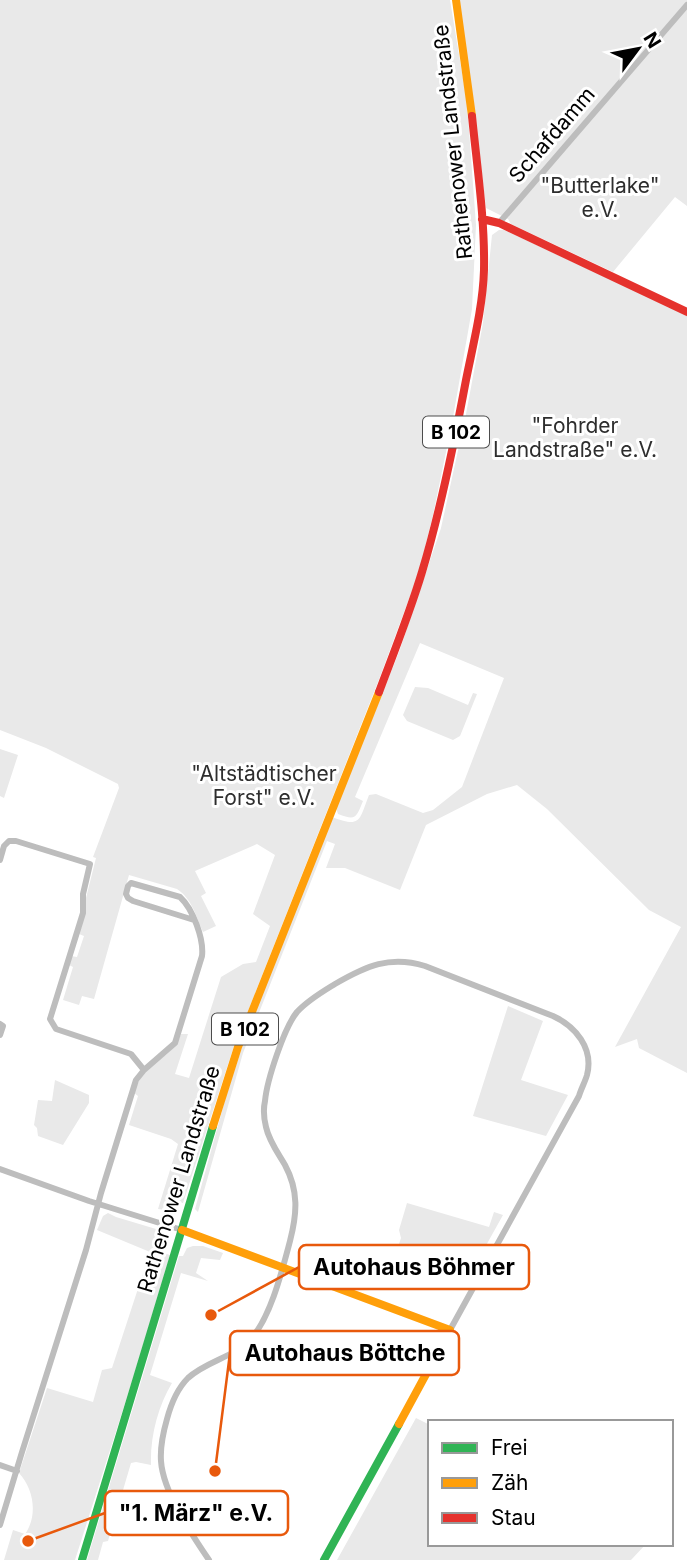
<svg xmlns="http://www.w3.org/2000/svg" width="687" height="1560" font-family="Inter,sans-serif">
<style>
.green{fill:#e9e9e9}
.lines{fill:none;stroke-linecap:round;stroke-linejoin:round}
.street{stroke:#bdbdbd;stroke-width:6}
.fast{stroke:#30b455;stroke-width:8}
.slow{stroke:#ff9f0a;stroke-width:8}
.jam{stroke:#e5322d;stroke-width:8}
.labels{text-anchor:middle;stroke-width:6;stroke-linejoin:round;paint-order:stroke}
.shield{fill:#fff;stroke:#4c4c4c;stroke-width:2}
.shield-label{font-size:19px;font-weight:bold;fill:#000}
.street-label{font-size:21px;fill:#000;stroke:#fff}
.park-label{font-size:21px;fill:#2e2e2e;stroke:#fff}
.leader{fill:none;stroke:#e8590c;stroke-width:2.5}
.callout-dot{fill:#e8590c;stroke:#fff;stroke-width:2.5}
.callout{fill:#fff;stroke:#e8590c;stroke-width:2.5}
.callout-label{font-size:23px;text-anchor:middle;font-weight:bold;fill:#000}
</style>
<rect width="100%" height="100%" fill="#fff"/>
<path class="green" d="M 0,0 L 450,0 L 467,103 L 476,225 L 472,309 L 452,423 L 433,515 L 419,572 L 378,682 L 233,1049 L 183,1203 L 176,1203 L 171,1211 L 158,1209 L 178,1144 L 171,1139 L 129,1125 L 138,1096 L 134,1093 C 137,1086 139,1078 145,1072 C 157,1059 175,1053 181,1034 L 188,1034 L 175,1074 L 189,1078 L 221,977 L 243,964 L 256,962 L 270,926 L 253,914 L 275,855 L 257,844 L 195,871 L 206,893 L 201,896 L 216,926 L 203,932 C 196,916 192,899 177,889 L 129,875 L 94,999 L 82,996 L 79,1005 L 63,1000 L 73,967 L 69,965 L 71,956 L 77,957 L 84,936 L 79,934 L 86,898 L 96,858 L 93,857 L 119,788 L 118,784 L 46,748 L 0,730 Z
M 458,0 L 687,0 L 687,206 L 675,197 L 613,272 L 511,224 L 508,219 L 486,208 L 473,99 Z
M 499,230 L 504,230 L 687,315 L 687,1073 L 639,1048 L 637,1039 L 615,1047 L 681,927 L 649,910 L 547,809 L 517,785 L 487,794 L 426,825 L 400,890 L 345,868 L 326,868 L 335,844 L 327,841 L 243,1053 L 198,1212 L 195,1209 L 227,1093 L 246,1036 L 332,817 C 361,828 359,821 369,795 L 376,794 L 423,813 L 433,810 L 462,787 L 504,678 L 420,643 L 355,797 L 363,801 C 356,818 356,821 338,814 L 336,808 L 399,652 L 441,528 L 466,414 L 483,323 L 492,235 Z
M 415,687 L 428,688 L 468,705 L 473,693 L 477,694 L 460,736 L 453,740 L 407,721 L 403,715 Z
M 0,749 L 18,755 L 4,798 L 0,796 Z
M 508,1006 L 543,1021 L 521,1080 L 568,1095 L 546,1136 L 473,1116 Z
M 55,1080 L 89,1095 L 89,1103 L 63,1145 L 38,1136 L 37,1128 L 34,1125 L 38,1100 L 52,1101 Z
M 407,1203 L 489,1227 L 494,1212 L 503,1215 L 464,1285 L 394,1259 L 401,1238 L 399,1230 Z
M 108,1213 L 116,1217 L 166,1232 L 160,1239 L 163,1242 L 161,1252 L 170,1255 L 134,1375 L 75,1560 L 4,1560 L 13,1530 L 25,1534 C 38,1516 34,1489 19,1473 L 47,1388 L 93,1402 L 102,1370 L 112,1368 L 150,1252 L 97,1230 L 103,1216 Z
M 193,1246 L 203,1246 L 223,1253 L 220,1260 L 201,1258 L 196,1273 L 208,1281 L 181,1273 L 150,1375 L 172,1383 C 158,1406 150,1437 151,1465 L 136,1462 L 131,1463 L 108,1541 L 103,1542 L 98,1560 L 87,1560 L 179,1256 L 183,1256 L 187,1248 Z
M 416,1418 L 430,1425 L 430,1544 L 646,1544 L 631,1560 L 337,1560 Z"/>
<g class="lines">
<path class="street" d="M 499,223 L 687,5
M 0,860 L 4,846 L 9,841 L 16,841 L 90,864 L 83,894 L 83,913 L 50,1019 L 56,1029 L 131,1054 L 144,1070
M 0,1024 L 3,1026 L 0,1035
M 0,1169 L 89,1201 L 182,1230
M 0,1465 L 17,1471
M 0,1525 L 22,1452 L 86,1250 L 101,1193 L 136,1080 L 144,1070 L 175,1043 L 202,956 C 204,939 193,909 180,897 L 131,883 L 128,886 L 126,894 L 128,898 L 133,901 L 194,920
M 209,1560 C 192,1535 163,1492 161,1461 C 160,1447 163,1433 167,1419 C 171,1404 177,1389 188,1378 C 206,1361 235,1357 251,1339 C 271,1316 282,1271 290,1241 C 297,1214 299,1191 285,1165 C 278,1153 269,1141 266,1127 C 264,1119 263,1110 265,1101 C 267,1080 284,1028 297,1012 C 308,1000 322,992 335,984 C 366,966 390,955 425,966 L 553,1016 C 575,1026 594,1048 587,1075 C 585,1082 581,1089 579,1096 L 450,1330"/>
<path class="fast" d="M 82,1560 L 213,1126
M 324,1560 L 399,1424"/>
<path class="slow" d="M 456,0 L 472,116
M 213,1126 L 238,1047 L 379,692
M 182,1230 L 450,1330 L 399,1424"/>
<path class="jam" d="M 482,219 L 499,223 L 687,312
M 379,692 C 394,652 410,612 422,572 C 441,509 454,444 466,380 C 473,345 483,306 484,270 C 485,219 477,167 472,116"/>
</g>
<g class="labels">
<g class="shield">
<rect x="423" y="416.5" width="66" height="31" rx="5"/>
<rect x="212" y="1013.5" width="66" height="31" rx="5"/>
</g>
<g class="shield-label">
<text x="456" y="439">B 102</text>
<text x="245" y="1036">B 102</text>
</g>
<g class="street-label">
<text transform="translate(552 135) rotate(-49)" y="7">Schafdamm</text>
<text transform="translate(453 142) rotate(-96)" y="7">Rathenower Landstraße</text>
<text transform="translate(179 1179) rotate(-73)" y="7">Rathenower Landstraße</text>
</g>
<g class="park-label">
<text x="600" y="193">"Butterlake"<tspan x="600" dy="24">e.V.</tspan></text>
<text x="575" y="433">"Fohrder<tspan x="575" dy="24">Landstraße" e.V.</tspan></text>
<text x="264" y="781">"Altstädtischer<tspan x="264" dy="24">Forst" e.V.</tspan></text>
</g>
</g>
<path class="leader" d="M211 1315L299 1267M215 1471L230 1353M28 1541L105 1513"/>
<g class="callout-dot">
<circle cx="211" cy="1315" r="7"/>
<circle cx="215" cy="1471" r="7"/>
<circle cx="28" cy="1541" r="7"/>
</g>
<g class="callout">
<rect x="299" y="1245" width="230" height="44" rx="7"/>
<rect x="230" y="1331" width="229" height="44" rx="7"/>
<rect x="105" y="1491" width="183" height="44" rx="7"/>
</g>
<g class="callout-label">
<text x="414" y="1275">Autohaus Böhmer</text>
<text x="345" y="1361">Autohaus Böttche</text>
<text x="196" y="1521">"1. März" e.V.</text>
</g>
<rect x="428" y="1420" width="245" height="126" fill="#ffffff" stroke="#999999" stroke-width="2"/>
<rect x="442" y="1443" width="35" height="10" fill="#30b455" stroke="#999999" stroke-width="2"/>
<text x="491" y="1455" font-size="21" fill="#000000">Frei</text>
<rect x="442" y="1478" width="35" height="10" fill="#ff9f0a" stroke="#999999" stroke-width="2"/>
<text x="491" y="1490" font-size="21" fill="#000000">Zäh</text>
<rect x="442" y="1513" width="35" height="10" fill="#e5322d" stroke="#999999" stroke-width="2"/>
<text x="491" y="1525" font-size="21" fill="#000000">Stau</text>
<g transform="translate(638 49) rotate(58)" stroke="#ffffff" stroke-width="5" paint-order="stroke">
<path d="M0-5L12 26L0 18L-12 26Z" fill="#000000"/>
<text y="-10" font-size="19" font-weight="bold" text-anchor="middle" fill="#000000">N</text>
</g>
</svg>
